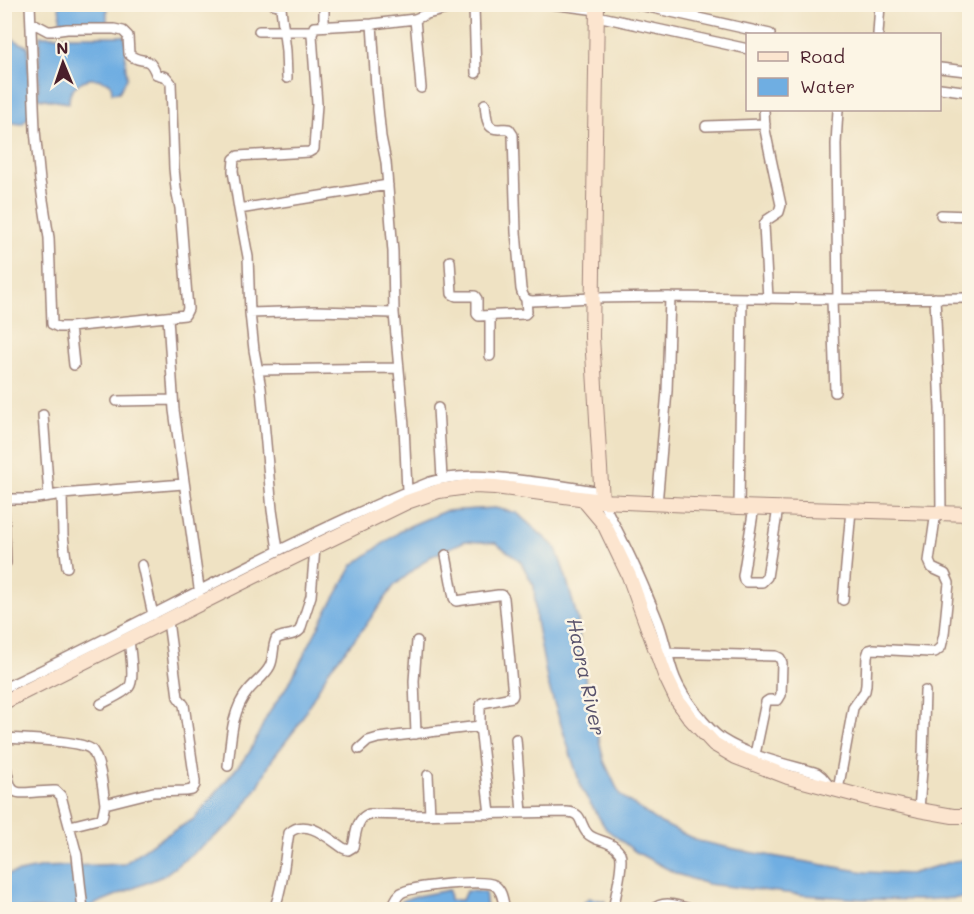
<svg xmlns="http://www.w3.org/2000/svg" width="974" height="914" font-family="Mali,sans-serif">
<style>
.water{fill:#6faee2;stroke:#5c6686;stroke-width:1.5}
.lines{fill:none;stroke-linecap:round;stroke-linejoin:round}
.street-casing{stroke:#9c8077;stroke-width:12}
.secondary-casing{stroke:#9c8077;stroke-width:16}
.street{stroke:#fff;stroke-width:9}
.secondary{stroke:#fce5cf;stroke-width:14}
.labels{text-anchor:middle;stroke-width:5;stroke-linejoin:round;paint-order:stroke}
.water-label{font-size:20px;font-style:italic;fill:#57516b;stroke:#fcf5e5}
</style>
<rect width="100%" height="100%" fill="#fcf5e5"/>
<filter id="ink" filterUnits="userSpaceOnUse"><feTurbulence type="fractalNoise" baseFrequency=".0167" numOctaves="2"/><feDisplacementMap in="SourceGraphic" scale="12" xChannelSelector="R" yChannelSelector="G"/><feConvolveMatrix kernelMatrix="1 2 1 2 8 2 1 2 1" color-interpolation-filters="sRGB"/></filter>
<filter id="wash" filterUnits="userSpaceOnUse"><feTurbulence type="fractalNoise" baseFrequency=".008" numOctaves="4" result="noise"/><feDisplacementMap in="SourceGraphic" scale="24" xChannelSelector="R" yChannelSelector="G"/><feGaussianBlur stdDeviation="1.35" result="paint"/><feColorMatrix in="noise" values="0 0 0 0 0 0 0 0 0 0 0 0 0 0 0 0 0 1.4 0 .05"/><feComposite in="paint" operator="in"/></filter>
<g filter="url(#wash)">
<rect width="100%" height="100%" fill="#efe2c3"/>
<path class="water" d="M 59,5 L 107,5 L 107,27 L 61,27 Z
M 4,27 L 8,28 L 9,37 L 28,47 L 30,116 L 22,124 L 5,122 Z
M 40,36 L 124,36 L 128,48 L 125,56 L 127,78 L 119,92 L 112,93 L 111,84 C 110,84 103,80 101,80 C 86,75 68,86 69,103 L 38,98 Z
M 495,508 L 517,513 L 556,548 L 566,577 L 578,621 L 581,660 L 604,761 L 620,795 L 657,821 L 698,841 L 749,852 L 865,872 L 910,874 L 954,861 L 969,859 L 970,896 L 960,898 L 918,900 L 862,899 L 804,895 L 707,884 L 677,874 L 636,852 L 606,829 L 582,790 L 548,684 L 536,621 L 534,586 L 520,561 L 496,543 L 465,541 L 430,557 L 394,586 L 363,629 L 329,670 L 297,727 L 273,758 L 257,788 L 234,822 L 163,876 L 83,909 L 66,908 L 5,910 L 4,875 L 44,867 L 124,864 L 153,843 L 194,819 L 249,753 L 267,716 L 291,680 L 325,614 L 353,565 L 405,528 L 445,511 Z
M 449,890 L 450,900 L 462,900 L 466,891 L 485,892 L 487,909 L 398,909 L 402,901 L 412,897 Z
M 589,898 L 605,901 L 604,909 L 581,909 L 579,907 Z"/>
</g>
<g filter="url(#ink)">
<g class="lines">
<defs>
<path id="street" d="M 30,4 L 35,130 L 40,181 L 49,238 L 52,324 L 58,327 L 70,327 L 185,315 L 188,309 L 180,208 L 176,189 L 174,168 L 171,83 L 166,77 L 156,74 C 148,52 141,66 129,54 L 128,36 L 123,31 L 114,29 L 67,29 L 53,31 L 48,31 L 31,22
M 211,4 L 243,4
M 273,4 L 280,5 L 281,8 L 286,51 L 287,78
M 551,4 L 597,10
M 635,4 L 770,34
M 474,7 L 476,73
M 597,16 L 748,49
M 415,19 L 421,88
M 372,24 L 376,87 L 381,137 L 386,162 L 393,252 L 394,313 L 404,426 L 407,491
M 324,26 L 324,4
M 259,31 L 312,31
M 878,34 L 880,4
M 940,68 L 966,71
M 940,88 L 970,92
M 485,104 C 486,111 486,126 493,128 C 497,130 505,128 509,129 L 513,135 L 516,232 L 521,289 C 523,297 525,300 532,301 L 592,298 L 670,297 L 832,299 L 970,298
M 764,110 L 765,130 L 770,154 L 781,205 L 779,212 L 767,220 L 764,225 L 768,299
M 838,110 L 836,144 L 838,299
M 706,126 L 765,124
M 239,209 L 388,185
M 941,215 L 970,216
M 450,261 L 452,294 L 456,296 L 475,296 L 477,299 L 477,314 L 479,316 L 525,314 L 527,312 L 526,300
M 935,298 L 940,409 L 941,512
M 832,299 L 835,392
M 250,313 L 315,311 L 394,313
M 490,316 L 490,356
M 168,318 L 174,410 L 200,595
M 70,327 L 74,365
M 257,370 L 399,368
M 117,401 L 173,400
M 438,408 L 442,478
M 43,415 L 49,496
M 62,494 L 63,535 L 67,567
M 4,499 L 31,499 L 62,494 L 183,484
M 602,501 C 618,531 633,561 646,592 C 651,605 657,617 661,630 C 666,646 669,663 675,678 C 682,696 707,729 722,739 C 750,757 786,764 817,773 L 822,777 L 831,788
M 657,504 L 667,391 L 670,297
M 739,507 L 742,298
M 754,507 L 743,576 L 744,580 L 746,582 L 762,582 L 767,577 L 778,508
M 4,510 L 6,563
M 278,550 L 272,510 L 261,388 L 254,350 L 250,313 L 248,257 L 239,209 L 233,171 L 234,159 L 238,156 L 309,152 L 314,149 L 317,104 L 312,35 L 314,27 L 372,24 L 415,19 L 427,14 L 451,8 L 492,4
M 446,555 L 454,598 L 456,601 L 498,595 L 502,595 L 504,598 L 513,695 L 512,697 L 482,703 L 480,708 L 480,726 L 490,814
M 142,565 L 153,615
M 843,600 L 851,510
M 663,653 L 776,656 L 780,658 L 782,663 L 781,695 L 778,700 L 769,700 L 766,702 L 754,759
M 4,688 C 148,621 284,541 430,482 C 461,472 496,477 527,481 C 552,484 577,488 601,492
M 101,704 C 108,700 125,693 129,687 C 135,680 130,650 129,640
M 416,734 L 414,681 L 417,641
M 4,738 C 20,739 83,740 92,750 C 101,762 103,790 105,804 L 153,792 L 186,791 L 192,790 L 195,785 L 195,781 L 184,705 L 178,697 L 168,621
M 516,739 L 522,813
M 359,749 L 368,741 L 378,738 L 480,726
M 4,756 C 12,803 10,792 53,791 L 56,791 L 61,796 L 77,855 L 83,910
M 228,766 C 231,741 231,711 248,691 C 255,682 265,676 270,666 C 274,658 272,648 276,639 C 283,634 294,637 300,630 L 311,596 L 315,548
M 428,775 L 430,815
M 838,790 L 853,708 L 865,691 L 866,685 L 867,656 L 869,650 L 873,649 L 929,652 L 935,652 L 941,647 L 944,634 L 949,583 L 945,574 L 932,568 L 929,561 L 936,512
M 919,810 L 923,756 L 925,691
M 70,826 L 102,818 L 105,804
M 274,910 C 284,883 284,860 289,833 C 306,817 328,838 343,848 L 348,850 L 353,847 C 356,835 356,818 369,814 L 405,815 L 567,812 C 584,813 579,825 588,834 C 594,840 603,840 610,844 C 614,846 618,850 620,853 C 624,863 615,898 613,910
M 393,910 C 394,903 395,898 401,893 C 411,886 484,879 494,885 C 502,889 503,901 505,910
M 653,910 C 663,899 680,906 693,910"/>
<path id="secondary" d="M 597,4 L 592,337 L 602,501
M 583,499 L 604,524 L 629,576 L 665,675 L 677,700 L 690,718 L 714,744 L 736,757 L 788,777 L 875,800 L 919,810 L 953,816 L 970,816
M 4,702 L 261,573 L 407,502 L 439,491 L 474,486 L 495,487 L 602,501 L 739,507 L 970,514"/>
</defs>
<use href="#street" class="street-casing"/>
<use href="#secondary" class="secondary-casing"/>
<use href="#street" class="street"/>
<use href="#secondary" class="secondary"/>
</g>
</g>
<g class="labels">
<g class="water-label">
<text transform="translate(586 677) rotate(78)" y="7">Haora River</text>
</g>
</g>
<rect width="974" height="914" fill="none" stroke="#fcf5e5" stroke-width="24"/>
<rect x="746" y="33" width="195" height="78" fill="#fcf5e5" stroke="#b59f9b" stroke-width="1.5"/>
<rect x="758" y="52" width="30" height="9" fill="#fce5cf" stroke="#b59f9b" stroke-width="1.5"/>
<text x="800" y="63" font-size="18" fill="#4a1f2b">Road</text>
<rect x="758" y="78" width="30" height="18" fill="#6faee2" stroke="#b59f9b" stroke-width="1.5"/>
<text x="800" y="93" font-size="18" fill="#4a1f2b">Water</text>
<g transform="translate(63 63) rotate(358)" stroke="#fcf5e5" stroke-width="4.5" paint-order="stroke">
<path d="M0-4.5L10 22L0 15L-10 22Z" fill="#4a1f2b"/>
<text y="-9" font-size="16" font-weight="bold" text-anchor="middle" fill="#4a1f2b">N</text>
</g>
</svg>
